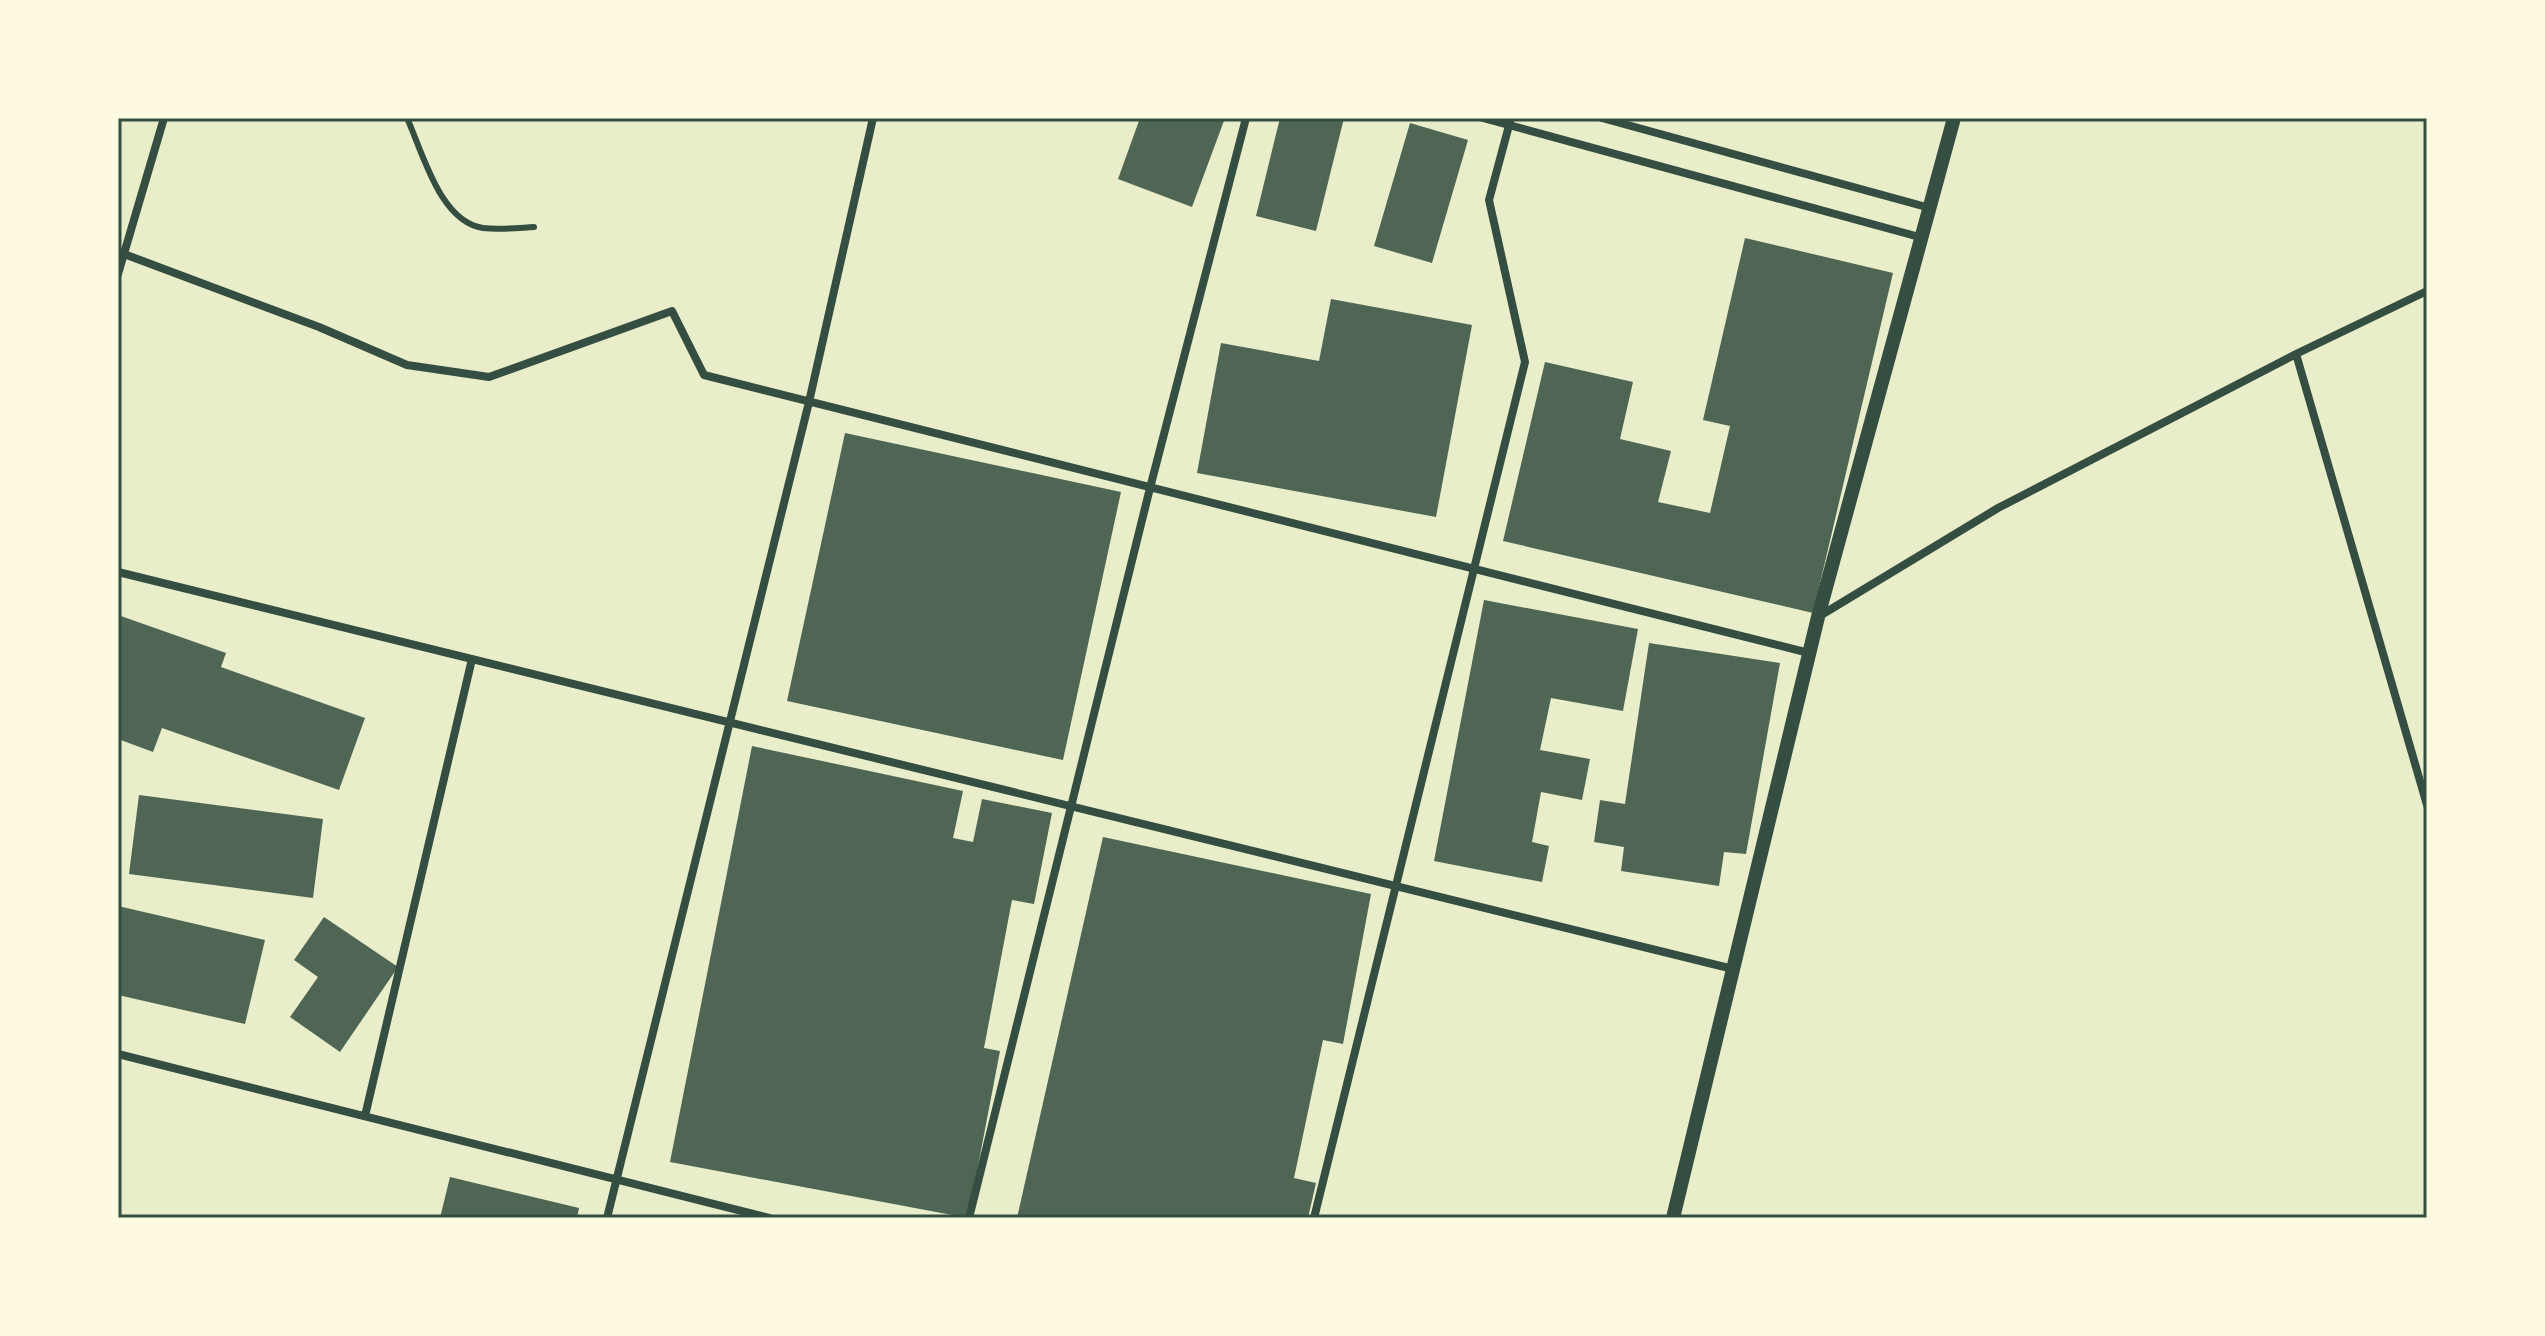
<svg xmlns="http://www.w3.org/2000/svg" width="2545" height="1336" font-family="'Golos Text',sans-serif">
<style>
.building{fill:#4f6655}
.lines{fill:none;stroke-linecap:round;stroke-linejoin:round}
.service{stroke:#344e41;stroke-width:6}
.minor{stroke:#344e41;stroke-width:8}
.tertiary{stroke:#344e41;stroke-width:14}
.neatline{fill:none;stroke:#344e41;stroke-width:3}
</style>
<rect width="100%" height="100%" fill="#e9edc9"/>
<path class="building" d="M 1140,118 L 1225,118 L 1192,207 L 1118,179 Z
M 1280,118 L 1344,118 L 1316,231 L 1256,216 Z
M 1410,123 L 1468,140 L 1432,263 L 1374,246 Z
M 1745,238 L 1893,273 L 1813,613 L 1503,541 L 1545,362 L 1633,382 L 1620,439 L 1671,451 L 1658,502 L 1710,513 L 1730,426 L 1703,420 Z
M 1331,299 L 1472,325 L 1436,517 L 1197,473 L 1221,343 L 1319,361 Z
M 845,433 L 1121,492 L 1063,760 L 787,701 Z
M 1484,600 L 1638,629 L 1623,711 L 1551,698 L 1540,750 L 1590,759 L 1582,800 L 1541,792 L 1532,842 L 1549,846 L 1542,882 L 1434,861 Z
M 118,615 L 226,653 L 221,667 L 365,718 L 339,790 L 162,728 L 153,752 L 118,739 Z
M 1649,643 L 1780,663 L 1746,854 L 1724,852 L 1719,886 L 1621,871 L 1624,847 L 1594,842 L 1600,800 L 1625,804 Z
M 752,746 L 963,791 L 953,838 L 973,842 L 982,799 L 1052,813 L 1034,904 L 1012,900 L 984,1048 L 1000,1051 L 968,1218 L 670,1162 Z
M 139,795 L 323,819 L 313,898 L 129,874 Z
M 1103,837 L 1371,894 L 1343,1044 L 1323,1040 L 1294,1178 L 1316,1183 L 1308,1218 L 1017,1218 Z
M 118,906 L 265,940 L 245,1024 L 118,995 Z
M 324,917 L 398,967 L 340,1052 L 290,1017 L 318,977 L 294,960 Z
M 450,1177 L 579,1208 L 577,1218 L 440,1218 Z"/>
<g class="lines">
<path class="service" d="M 407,118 C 423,153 440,222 483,228 C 500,230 517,228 534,227"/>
<path class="minor" d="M 1483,118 L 1923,238
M 1602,118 L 1930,208
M 124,254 L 319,327 L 407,365 L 489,377 L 672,311 L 704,375 L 1809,653
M 118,274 L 164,118
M 2296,354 L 2427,805
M 118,572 L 1733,969
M 1818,617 L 1998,508 L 2296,354 L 2427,291
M 118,1054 L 769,1218
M 365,1116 L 472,659
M 607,1218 L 809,402 L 873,118
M 969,1218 L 1150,488 L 1246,118
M 1314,1218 L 1525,362 L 1489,200 L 1511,118"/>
<path class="tertiary" d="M 1673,1218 L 1818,617 L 1954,118"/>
</g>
<rect width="2545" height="1336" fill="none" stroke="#fefae0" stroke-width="240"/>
<rect x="120" y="120" width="2305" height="1096" class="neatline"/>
</svg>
